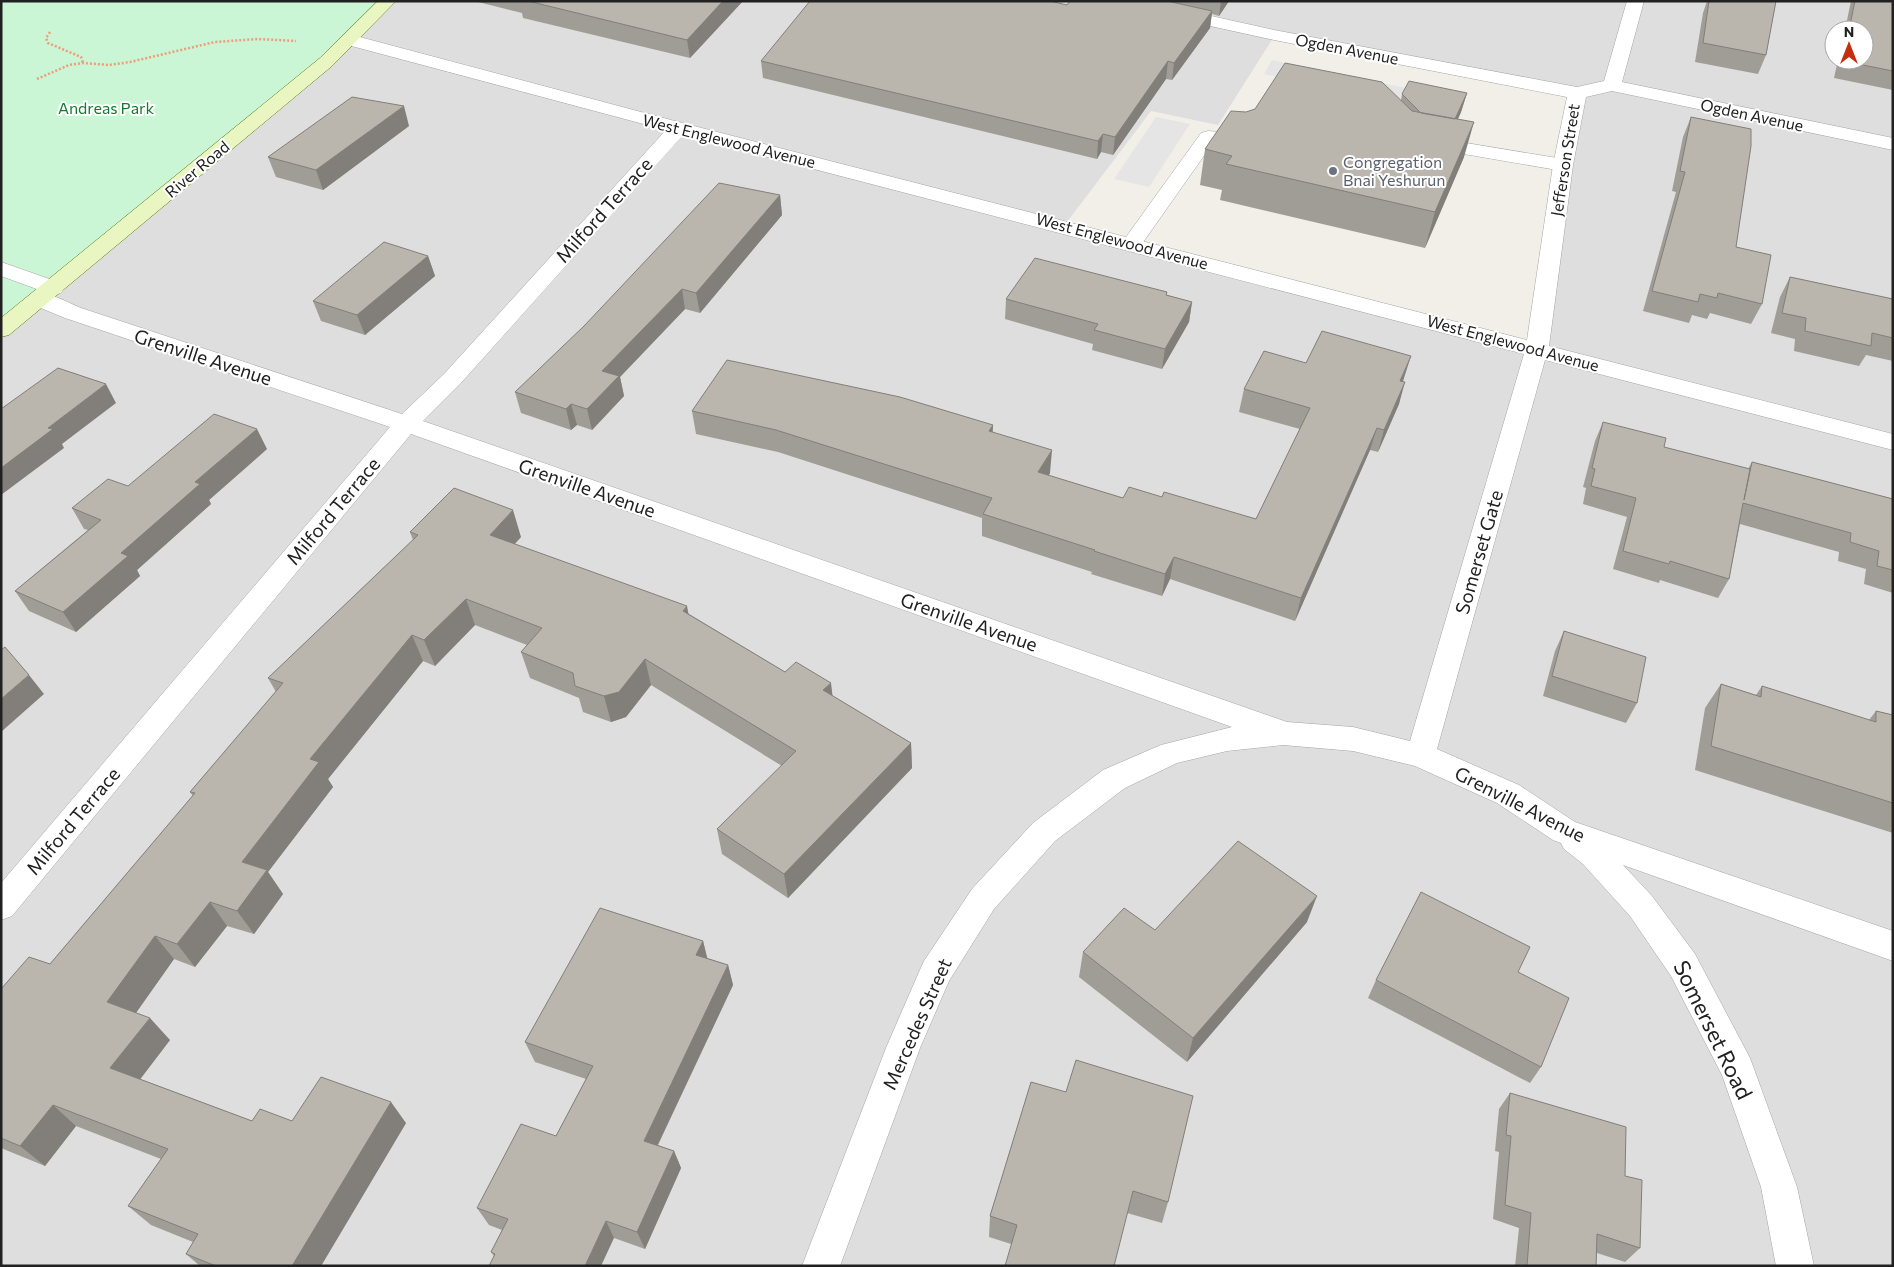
<svg xmlns="http://www.w3.org/2000/svg" width="1894" height="1267" font-family="Commissioner,sans-serif">
<style>
.residential{fill:#dfdede;fill-rule:evenodd}
.park{fill:#caf6d5}
.parking{fill:#e5e5e5}
.lines{fill:none;stroke-linecap:round;stroke-linejoin:round}
.service-casing{stroke:#a5a5a5;stroke-width:1}
.minor-casing{stroke:#a5a5a5;stroke-width:1}
.secondary-casing{stroke:#56730d;stroke-width:1}
.path{stroke:#f19b79;stroke-width:2.5;stroke-dasharray:2 2;stroke-linecap:butt}
.service{fill:#fff;fill-rule:evenodd}
.minor{fill:#fff;fill-rule:evenodd}
.secondary{fill:#eaf6c1;fill-rule:evenodd}
.wall{fill:#a09d96}
.shaded-wall{fill:#827f7a}
.building{fill:#bab6ae;stroke:#827f7a}
.worship-dot{fill:#6b7280;stroke:#fff;stroke-width:2}
.labels{text-anchor:middle;stroke-width:4;stroke-linejoin:round;paint-order:stroke}
.far-street-label{font-size:16px;fill:#212121;stroke:#fff}
.far-park-label{font-size:16px;fill:#147a2e;stroke:#fff}
.far-worship-label{font-size:16px;fill:#5b616d;stroke:#fff;text-anchor:start}
.street-label{font-size:19px;fill:#212121;stroke:#fff}
.near-street-label{font-size:22px;fill:#212121;stroke:#fff}
</style>
<rect width="100%" height="100%" fill="#f1efe8"/>
<path class="residential" d="M 388,1 L 1893,1 L 1893,1266 L 1,1266 L 1,330 ZM 1834,30 L 1864,30 L 1864,60 L 1834,60 ZM 1275,35 L 1576,93 L 1536,349 L 1064,226 L 1151,111 L 1218,125 Z"/>
<path class="park" d="M 1,1 L 388,1 L 1,330 Z"/>
<path class="parking" d="M 1272,60 L 1406,88 L 1399,102 L 1264,74 Z
M 1156,117 L 1190,124 L 1149,187 L 1114,179 Z"/>
<g class="lines">
<defs>
<path id="service" d="M 1245,125 L 1252,127 L 1255,131 L 1247,143 L 1240,145 L 1213,143 L 1139,248 L 1132,250 L 1125,248 L 1121,244 L 1201,133 L 1208,131 L 1234,133 L 1238,127 Z
M 1430,137 L 1563,159 L 1570,161 L 1573,165 L 1570,169 L 1563,171 L 1423,147 L 1420,143 L 1423,139 Z
M 1,262 L 61,283 L 64,288 L 61,293 L 53,295 L 1,276 Z"/>
<path id="minor" d="M 1111,1 L 1144,1 L 1274,30 L 1577,87 L 1604,81 L 1627,1 L 1644,1 L 1622,82 L 1893,138 L 1893,150 L 1612,91 L 1586,97 L 1573,165 L 1549,346 L 1893,434 L 1893,450 L 1545,360 L 1437,749 L 1519,785 L 1575,822 L 1893,931 L 1893,961 L 1623,865 L 1652,896 L 1695,954 L 1750,1058 L 1797,1187 L 1814,1266 L 1776,1266 L 1761,1187 L 1722,1075 L 1671,976 L 1630,916 L 1583,864 L 1564,849 L 1561,843 L 1553,840 L 1497,803 L 1415,766 L 1353,751 L 1283,745 L 1227,751 L 1177,763 L 1125,788 L 1055,841 L 994,909 L 949,981 L 920,1048 L 840,1266 L 802,1266 L 886,1048 L 919,972 L 924,961 L 972,889 L 1033,823 L 1103,770 L 1161,745 L 1232,727 L 411,434 L 12,916 L 1,920 L 1,883 L 390,427 L 65,318 L 31,304 L 28,299 L 31,294 C 48,290 66,302 81,308 L 402,414 L 444,374 L 666,130 L 344,44 L 341,40 L 344,36 L 350,35 L 356,36 L 686,124 L 1527,340 L 1553,165 L 1567,97 L 1274,40 L 1119,6 L 1113,5 ZM 683,135 L 1524,354 L 1410,741 L 1353,727 L 1287,722 L 423,421 L 460,384 Z"/>
<path id="secondary" d="M 378,1 L 396,1 L 332,66 L 9,335 L 1,337 L 1,318 L 320,58 Z"/>
</defs>
<use href="#service" class="service-casing"/>
<use href="#minor" class="minor-casing"/>
<use href="#secondary" class="secondary-casing"/>
<path class="path" d="M 50,32 L 46,38 L 48,43 L 81,57 L 83,63
M 37,79 L 69,65 L 83,63 L 109,65 L 130,62 L 215,42 L 258,39 L 296,41"/>
<use href="#service" class="service"/>
<use href="#minor" class="minor"/>
<use href="#secondary" class="secondary"/>
</g>
<path class="wall" d="M 474,1 L 743,1 L 690,58 L 523,18 L 522,13 Z
M 1070,1 L 1229,1 L 1219,16 L 1212,14 L 1210,28 L 1172,80 L 1166,79 L 1113,155 L 1101,152 L 1097,159 L 763,78 L 761,61 L 1067,5 Z
M 1707,1 L 1776,1 L 1766,55 L 1758,74 L 1695,62 L 1703,13 Z
M 1851,1 L 1893,1 L 1893,90 L 1834,78 L 1838,60 L 1864,60 L 1864,30 L 1845,30 Z
M 1467,93 L 1461,112 L 1458,119 L 1464,157 L 1425,248 L 1220,200 L 1222,190 L 1200,185 L 1205,149 L 1246,112 L 1401,100 L 1402,94 Z
M 1691,117 L 1736,247 L 1762,304 L 1751,324 L 1710,313 L 1707,319 L 1692,315 L 1689,323 L 1643,311 L 1676,192 L 1672,191 L 1683,137 Z
M 409,126 L 323,190 L 276,177 L 268,157 Z
M 780,195 L 782,215 L 700,313 L 685,309 L 620,377 L 624,396 L 592,430 L 577,425 L 571,430 L 521,413 L 515,392 Z
M 428,256 L 435,276 L 365,335 L 321,321 L 313,301 Z
M 1790,277 L 1893,299 L 1893,361 L 1866,355 L 1859,366 L 1794,351 L 1795,339 L 1771,333 L 1780,297 Z
M 1167,295 L 1192,302 L 1189,322 L 1162,369 L 1092,350 L 1093,344 L 1005,319 L 1006,299 Z
M 1306,363 L 1404,378 L 1403,381 L 1399,404 L 1378,452 L 1370,450 L 1295,621 L 1170,579 L 1162,596 L 1091,574 L 1092,572 L 982,536 L 982,518 L 778,452 L 696,434 L 692,411 L 993,425 L 992,432 L 1050,473 L 1048,476 L 1123,498 L 1162,497 L 1256,519 L 1300,429 L 1239,412 L 1244,389 Z
M 1603,422 L 1664,447 L 1748,469 L 1752,462 L 1893,499 L 1893,593 L 1864,584 L 1866,569 L 1838,561 L 1839,552 L 1740,524 L 1729,579 L 1718,598 L 1660,580 L 1659,583 L 1613,569 L 1627,517 L 1583,504 L 1586,488 L 1583,487 L 1595,441 Z
M 267,449 L 209,500 L 211,504 L 137,570 L 140,576 L 76,632 L 29,611 L 15,591 L 88,530 L 84,529 L 72,508 L 128,486 Z
M 410,532 L 521,537 L 515,544 L 689,614 L 785,672 L 833,696 L 911,743 L 912,768 L 788,898 L 722,854 L 717,829 L 782,766 L 651,685 L 626,717 L 611,722 L 583,712 L 579,698 L 530,678 L 521,652 L 527,645 L 475,625 L 435,666 L 423,661 L 328,779 L 333,787 L 268,872 L 283,894 L 254,934 L 227,926 L 195,967 L 174,959 L 136,1013 L 170,1040 L 140,1079 L 252,1121 L 406,1123 L 321,1266 L 200,1266 L 186,1254 L 193,1242 L 151,1225 L 128,1206 L 161,1159 L 76,1126 L 45,1166 L 1,1148 L 1,989 L 50,964 L 193,796 L 190,792 L 276,692 L 268,678 L 413,540 Z
M 1564,631 L 1637,703 L 1626,723 L 1543,696 L 1555,651 Z
M 1721,684 L 1756,695 L 1762,686 L 1869,720 L 1876,711 L 1893,715 L 1893,833 L 1695,770 L 1705,708 Z
M 1307,922 L 1187,1062 L 1079,977 L 1083,952 L 1155,930 Z
M 703,941 L 707,958 L 728,965 L 733,985 L 658,1145 L 674,1151 L 681,1168 L 645,1249 L 614,1238 L 494,1256 L 491,1252 L 502,1230 L 489,1225 L 477,1208 L 556,1136 L 586,1079 L 535,1062 L 525,1042 Z
M 1376,980 L 1541,1067 L 1530,1083 L 1368,998 Z
M 1031,1082 L 1168,1202 L 1162,1223 L 1127,1213 L 1011,1244 L 989,1237 L 990,1216 Z
M 1510,1093 L 1625,1176 L 1640,1248 L 1625,1262 L 1597,1253 L 1596,1266 L 1515,1266 L 1519,1228 L 1493,1219 L 1499,1152 L 1495,1151 L 1499,1109 Z"/>
<path class="shaded-wall" d="M 723,1 L 743,1 L 690,58 L 687,40 Z
M 1221,1 L 1229,1 L 1219,16 Z
M 1212,11 L 1210,28 L 1172,80 L 1174,63 Z
M 1168,61 L 1166,79 L 1113,155 L 1115,137 Z
M 1467,93 L 1461,112 L 1449,139 L 1455,119 Z
M 404,106 L 409,126 L 323,190 L 316,170 Z
M 1474,122 L 1464,157 L 1425,248 L 1435,212 Z
M 1103,134 L 1101,152 L 1097,159 L 1098,141 Z
M 780,195 L 782,215 L 700,313 L 696,293 Z
M 428,256 L 435,276 L 365,335 L 357,315 Z
M 682,289 L 685,309 L 620,377 L 624,396 L 592,430 L 587,409 L 602,371 Z
M 1192,302 L 1189,322 L 1162,369 L 1165,349 Z
M 1411,356 L 1404,378 L 1394,403 L 1400,381 Z
M 1405,382 L 1399,404 L 1378,452 L 1384,430 Z
M 106,384 L 116,403 L 62,444 L 64,448 L 1,495 L 1,468 L 48,428 Z
M 571,404 L 577,425 L 571,430 L 566,409 Z
M 993,425 L 992,448 L 989,431 Z
M 1377,428 L 1370,450 L 1295,621 L 1301,598 Z
M 257,429 L 267,449 L 209,500 L 211,504 L 137,570 L 140,576 L 76,632 L 63,612 L 121,553 L 195,482 Z
M 1052,450 L 1050,473 L 1037,495 L 1038,472 Z
M 513,510 L 521,537 L 498,561 L 490,535 Z
M 1174,557 L 1170,579 L 1162,596 L 1165,574 Z
M 466,599 L 475,625 L 435,666 L 424,640 Z
M 687,606 L 692,632 L 683,611 Z
M 412,635 L 423,661 L 328,779 L 333,787 L 268,872 L 283,894 L 254,934 L 237,911 L 242,862 L 310,759 Z
M 645,659 L 651,685 L 626,717 L 611,722 L 604,696 Z
M 29,675 L 44,694 L 1,732 L 1,699 Z
M 831,683 L 834,708 L 823,690 Z
M 911,743 L 912,768 L 788,898 L 784,874 Z
M 1317,896 L 1307,922 L 1187,1062 L 1193,1038 Z
M 210,902 L 227,926 L 195,967 L 177,944 Z
M 155,936 L 174,959 L 128,1024 L 107,1002 Z
M 703,941 L 708,961 L 696,955 Z
M 728,965 L 733,985 L 651,1159 L 644,1141 Z
M 150,1018 L 170,1040 L 132,1090 L 110,1068 Z
M 391,1102 L 406,1123 L 321,1266 L 292,1266 Z
M 53,1105 L 76,1126 L 45,1166 L 20,1146 Z
M 674,1151 L 681,1168 L 645,1249 L 637,1232 Z
M 606,1221 L 614,1238 L 601,1266 L 585,1266 Z"/>
<path class="building" d="M 528,1 L 723,1 L 687,40 Z
M 810,1 L 1050,1 L 1067,5 L 1070,1 L 1167,1 L 1212,11 L 1174,63 L 1168,61 L 1115,137 L 1103,134 L 1098,141 L 761,61 Z
M 1709,1 L 1776,1 L 1766,55 L 1703,43 Z
M 1855,1 L 1893,1 L 1893,71 L 1843,61 L 1843,60 L 1864,60 L 1864,30 L 1849,30 Z
M 1285,63 L 1382,82 L 1412,111 L 1474,122 L 1435,212 L 1226,164 L 1232,156 L 1205,149 L 1231,111 L 1246,112 L 1255,109 Z
M 1409,81 L 1467,93 L 1455,119 L 1421,113 L 1402,94 Z
M 352,97 L 404,106 L 316,170 L 268,157 Z
M 1691,117 L 1751,129 L 1751,146 L 1736,247 L 1771,255 L 1762,304 L 1718,293 L 1717,298 L 1700,294 L 1698,302 L 1652,291 L 1685,172 L 1680,171 Z
M 719,183 L 780,195 L 696,293 L 682,289 L 602,371 L 619,376 L 587,409 L 571,404 L 566,409 L 515,392 L 584,326 Z
M 384,242 L 428,256 L 357,315 L 313,301 Z
M 1035,258 L 1167,292 L 1166,295 L 1192,302 L 1165,349 L 1094,330 L 1098,324 L 1006,299 Z
M 1790,277 L 1893,299 L 1893,338 L 1872,333 L 1871,346 L 1805,331 L 1806,318 L 1782,313 Z
M 1322,331 L 1411,356 L 1400,381 L 1405,382 L 1384,430 L 1377,428 L 1301,598 L 1174,557 L 1165,574 L 1094,551 L 1095,550 L 983,514 L 992,498 L 776,430 L 692,411 L 727,360 L 900,397 L 993,425 L 989,431 L 1052,450 L 1038,472 L 1123,498 L 1129,487 L 1162,497 L 1164,492 L 1256,519 L 1310,408 L 1244,389 L 1264,351 L 1306,363 Z
M 58,368 L 106,384 L 48,428 L 53,429 L 1,468 L 1,409 Z
M 214,414 L 257,429 L 195,482 L 200,484 L 121,553 L 128,556 L 63,612 L 15,591 L 101,520 L 72,508 L 108,479 L 128,486 Z
M 1603,422 L 1666,438 L 1664,447 L 1750,469 L 1744,500 L 1752,462 L 1893,499 L 1893,570 L 1877,566 L 1879,551 L 1850,542 L 1851,533 L 1743,503 L 1729,579 L 1670,561 L 1669,564 L 1623,551 L 1636,498 L 1591,486 L 1595,469 L 1592,468 Z
M 454,488 L 513,510 L 490,535 L 687,606 L 683,611 L 785,672 L 796,662 L 831,683 L 823,690 L 911,743 L 784,874 L 717,829 L 796,751 L 645,659 L 619,692 L 604,696 L 575,686 L 573,673 L 521,652 L 542,628 L 466,599 L 424,640 L 412,635 L 310,759 L 319,762 L 242,862 L 267,870 L 237,911 L 210,902 L 177,944 L 155,936 L 107,1002 L 150,1018 L 110,1068 L 252,1121 L 260,1109 L 292,1121 L 321,1077 L 391,1102 L 292,1266 L 216,1266 L 186,1254 L 198,1234 L 128,1206 L 168,1149 L 53,1105 L 20,1146 L 1,1138 L 1,989 L 29,957 L 50,964 L 195,793 L 190,792 L 283,683 L 268,678 L 418,535 L 410,532 Z
M 1564,631 L 1646,657 L 1637,703 L 1552,676 Z
M 5,647 L 29,675 L 1,699 L 1,650 Z
M 1721,684 L 1761,697 L 1762,686 L 1876,722 L 1876,711 L 1893,715 L 1893,803 L 1711,746 Z
M 1238,841 L 1317,896 L 1193,1038 L 1083,952 L 1124,908 L 1155,930 Z
M 1421,892 L 1530,947 L 1518,972 L 1569,998 L 1541,1067 L 1376,980 Z
M 600,908 L 703,941 L 696,955 L 728,965 L 644,1141 L 674,1151 L 637,1232 L 606,1221 L 585,1266 L 489,1266 L 495,1254 L 491,1252 L 508,1219 L 477,1208 L 521,1124 L 556,1136 L 593,1066 L 525,1042 Z
M 1076,1060 L 1193,1096 L 1168,1202 L 1133,1191 L 1114,1266 L 1005,1266 L 1017,1225 L 990,1216 L 1031,1082 L 1066,1092 Z
M 1510,1093 L 1626,1127 L 1625,1176 L 1642,1180 L 1640,1248 L 1597,1234 L 1596,1266 L 1527,1266 L 1531,1213 L 1505,1205 L 1511,1136 L 1506,1135 Z"/>
<circle class="worship-dot" cx="1333" cy="171" r="5"/>
<g class="labels">
<g class="far-street-label">
<text transform="translate(1347 49) rotate(11)" y="6">Ogden Avenue</text>
<text transform="translate(1752 115) rotate(12)" y="6">Ogden Avenue</text>
<text transform="translate(729 141) rotate(14)" y="6">West Englewood Avenue</text>
<text transform="translate(1565 160) rotate(-81)" y="6">Jefferson Street</text>
<text transform="translate(197 169) rotate(-40)" y="6">River Road</text>
<text transform="translate(1122 241) rotate(15)" y="6">West Englewood Avenue</text>
<text transform="translate(1513 343) rotate(15)" y="6">West Englewood Avenue</text>
</g>
<g class="far-park-label">
<text x="106" y="114">Andreas Park</text>
</g>
<g class="far-worship-label">
<text x="1343" y="168">Congregation<tspan x="1343" dy="18">Bnai Yeshurun</tspan></text>
</g>
<g class="street-label">
<text transform="translate(604 210) rotate(-48)" y="7">Milford Terrace</text>
<text transform="translate(203 357) rotate(18)" y="7">Grenville Avenue</text>
<text transform="translate(587 488) rotate(19)" y="7">Grenville Avenue</text>
<text transform="translate(333 511) rotate(-50)" y="7">Milford Terrace</text>
<text transform="translate(1479 552) rotate(-74)" y="7">Somerset Gate</text>
<text transform="translate(969 622) rotate(19)" y="7">Grenville Avenue</text>
<text transform="translate(1520 804) rotate(27)" y="7">Grenville Avenue</text>
<text transform="translate(73 821) rotate(-50)" y="7">Milford Terrace</text>
<text transform="translate(917 1024) rotate(-66)" y="7">Mercedes Street</text>
</g>
<g class="near-street-label">
<text transform="translate(1713 1030) rotate(64)" y="8">Somerset Road</text>
</g>
</g>
<rect width="1894" height="1267" fill="none" stroke="#212121" stroke-width="5"/>
<g transform="translate(1849 45)"><circle r="24" fill="#ffffff" stroke="#a6a6a6"/>
<path d="M0-4L9 19L0 12L-9 19Z" fill="#c42e0e"/>
<text y="-8" font-size="14" font-weight="bold" text-anchor="middle" fill="#212121">N</text>
</g>
</svg>
